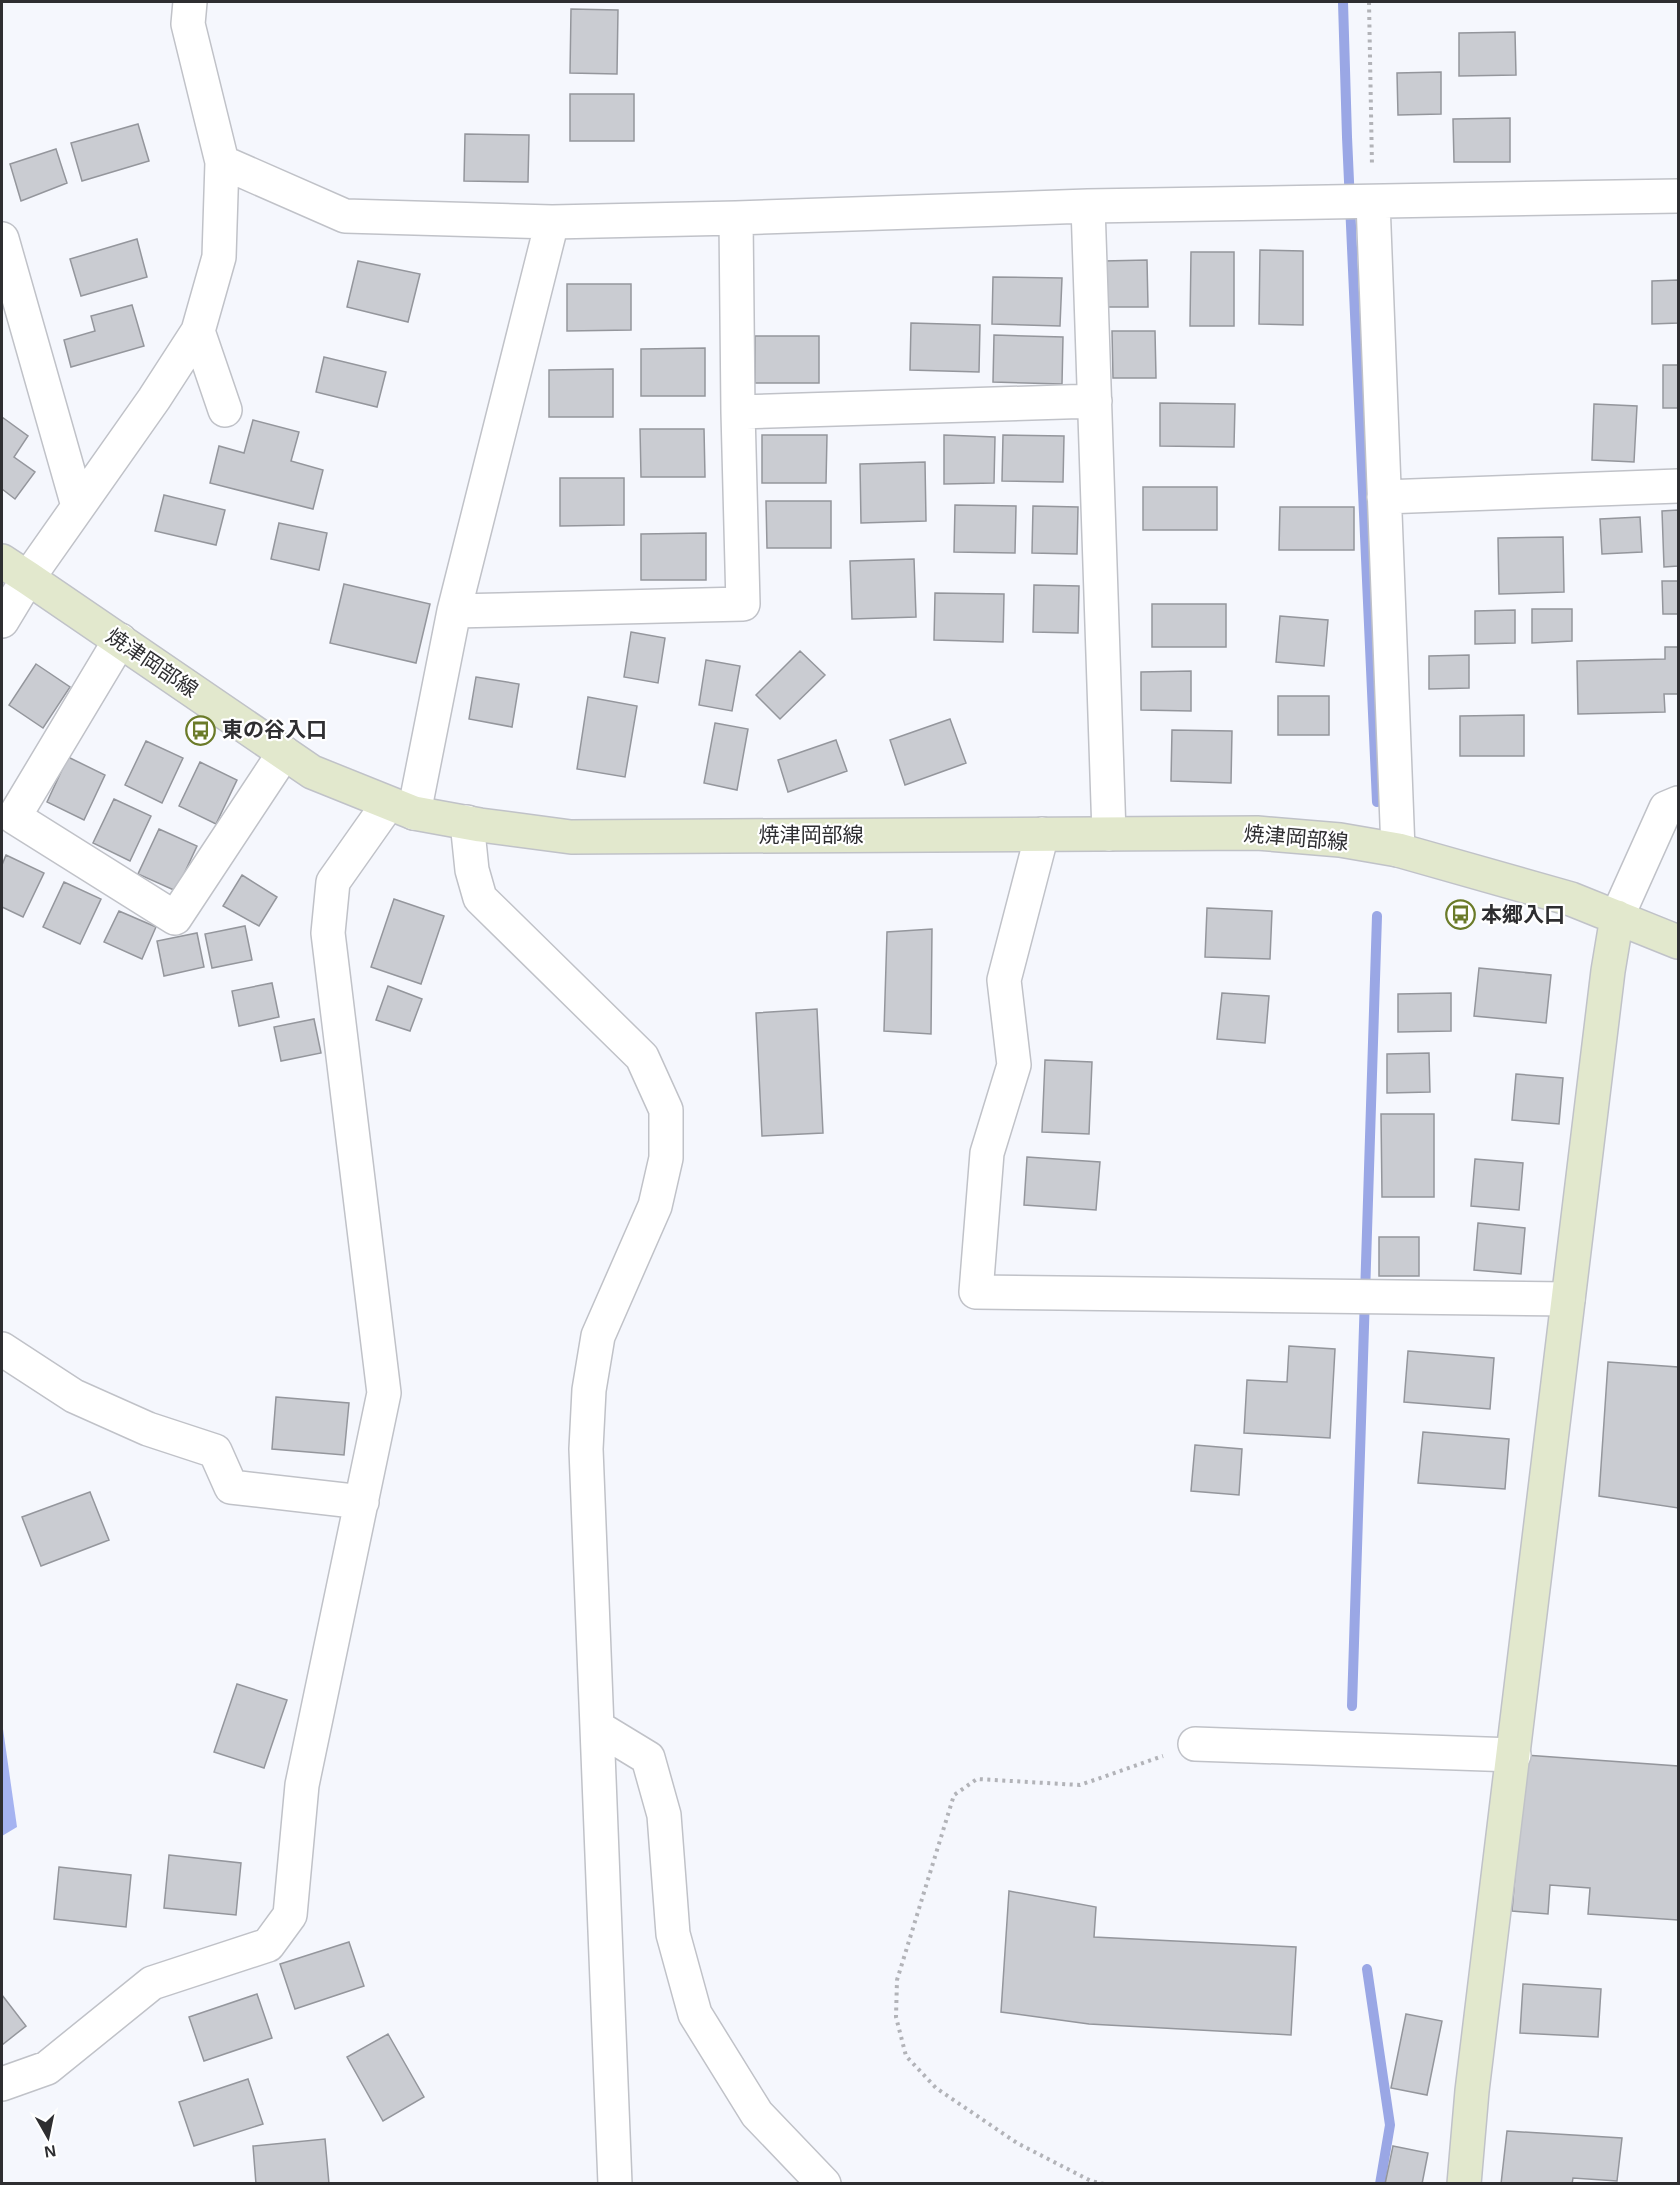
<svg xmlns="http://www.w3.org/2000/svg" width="1680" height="2185" font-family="Arial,'Noto Sans JP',sans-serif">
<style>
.forest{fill:#a5b3f1}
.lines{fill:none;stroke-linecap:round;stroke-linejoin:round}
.stream{stroke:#9aa7e5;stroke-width:10}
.building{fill:#caccd2;stroke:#94969c;stroke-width:1.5}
.street-casing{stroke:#c0c2c8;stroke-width:36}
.secondary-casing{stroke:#c0c2c8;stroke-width:36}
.path{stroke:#b2b3b8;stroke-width:4;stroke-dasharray:3 4.5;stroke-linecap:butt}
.street{stroke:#fff;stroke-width:33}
.secondary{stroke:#e2e8cd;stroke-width:33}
.labels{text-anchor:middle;stroke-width:4.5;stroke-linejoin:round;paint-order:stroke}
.street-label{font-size:21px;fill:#2e2e31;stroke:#fff}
.poi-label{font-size:21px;font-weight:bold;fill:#2e2e31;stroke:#fff;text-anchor:start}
</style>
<rect width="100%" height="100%" fill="#f5f7fd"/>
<path class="forest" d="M 2,1722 L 17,1827 L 2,1836 Z"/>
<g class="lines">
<path class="stream" d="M 1343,2 L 1347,137 L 1377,802
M 1352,1706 L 1377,916
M 1367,1969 L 1390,2125 L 1380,2184"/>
</g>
<path class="building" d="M 571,9 L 618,10 L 617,74 L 570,73 Z
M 1515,32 L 1516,75 L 1459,76 L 1459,33 Z
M 1441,72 L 1441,114 L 1398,115 L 1397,73 Z
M 570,94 L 634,94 L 634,141 L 570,141 Z
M 1510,118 L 1510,162 L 1454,162 L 1453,119 Z
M 138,124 L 149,161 L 82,181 L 71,143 Z
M 465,134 L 529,135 L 528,182 L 464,181 Z
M 56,149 L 67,183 L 21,201 L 10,164 Z
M 137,239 L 147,277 L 81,296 L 70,259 Z
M 1260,250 L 1303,251 L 1303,325 L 1259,324 Z
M 1191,252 L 1234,252 L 1234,326 L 1190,326 Z
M 1147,260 L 1148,307 L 1105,307 L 1104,261 Z
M 358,261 L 420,274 L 408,322 L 347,307 Z
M 993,277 L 1062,278 L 1060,326 L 992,324 Z
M 1678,280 L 1678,323 L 1652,324 L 1652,281 Z
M 567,284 L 631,284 L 631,330 L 567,331 Z
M 132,305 L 144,346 L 71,367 L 64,340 L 95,331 L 91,316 Z
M 911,323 L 980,325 L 979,372 L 910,370 Z
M 1112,331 L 1155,331 L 1156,378 L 1113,378 Z
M 994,335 L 1063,337 L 1062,384 L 993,382 Z
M 755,336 L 819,336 L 819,383 L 755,383 Z
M 705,348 L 705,396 L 641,396 L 641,349 Z
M 324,357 L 386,372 L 377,407 L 316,392 Z
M 1663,365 L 1678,365 L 1678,408 L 1663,408 Z
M 613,369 L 613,417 L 549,417 L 549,370 Z
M 1160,403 L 1235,404 L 1234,447 L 1160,446 Z
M 1594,404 L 1637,406 L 1634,462 L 1592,460 Z
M 2,417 L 28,436 L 14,457 L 35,472 L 15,499 L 2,489 Z
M 253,420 L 299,432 L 291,461 L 323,470 L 313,509 L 210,483 L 219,446 L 244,453 Z
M 640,429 L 704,429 L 705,477 L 641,477 Z
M 762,435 L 827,435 L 826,483 L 762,483 Z
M 944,435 L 995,437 L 994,483 L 944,484 Z
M 1003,435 L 1064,436 L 1063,482 L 1002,481 Z
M 925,462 L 926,521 L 861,523 L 860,464 Z
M 560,478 L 624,478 L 624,525 L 560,526 Z
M 1143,487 L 1217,487 L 1217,530 L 1143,530 Z
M 164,495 L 225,510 L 216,545 L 155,531 Z
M 766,501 L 831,501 L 831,548 L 767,548 Z
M 955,505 L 1016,506 L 1015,553 L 954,552 Z
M 1033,506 L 1078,507 L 1077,554 L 1032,553 Z
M 1280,507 L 1354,507 L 1354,550 L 1279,550 Z
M 1678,510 L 1678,566 L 1664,567 L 1662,511 Z
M 1640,517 L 1642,552 L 1602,554 L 1600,519 Z
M 279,523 L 327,533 L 319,570 L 271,559 Z
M 706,533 L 706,580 L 641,580 L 641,534 Z
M 1563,537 L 1564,592 L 1499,594 L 1498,538 Z
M 914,559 L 916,617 L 852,619 L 850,561 Z
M 1662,581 L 1678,581 L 1678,614 L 1663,614 Z
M 344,584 L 430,604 L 416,663 L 330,643 Z
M 1034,585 L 1079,586 L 1078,633 L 1033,632 Z
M 935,593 L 1004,594 L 1003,642 L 934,640 Z
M 1152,604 L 1226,604 L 1226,647 L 1152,647 Z
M 1532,609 L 1572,609 L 1572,641 L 1532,643 Z
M 1515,610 L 1515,643 L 1475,644 L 1475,611 Z
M 1280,616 L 1328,620 L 1324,666 L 1276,662 Z
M 631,632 L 665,638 L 658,683 L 624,677 Z
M 1665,647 L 1678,647 L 1678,694 L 1664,694 L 1665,712 L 1578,714 L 1577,661 L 1665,659 Z
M 800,651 L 825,675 L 780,719 L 756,695 Z
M 1469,655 L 1469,688 L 1429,689 L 1429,656 Z
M 706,660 L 740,666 L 732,711 L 699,705 Z
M 36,664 L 70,687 L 43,728 L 9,705 Z
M 1191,671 L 1191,711 L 1141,710 L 1141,672 Z
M 476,677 L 519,684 L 512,727 L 469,719 Z
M 1278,696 L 1329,696 L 1329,735 L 1278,735 Z
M 588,697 L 637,706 L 625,777 L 577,769 Z
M 1524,715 L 1524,756 L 1460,756 L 1460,716 Z
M 950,719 L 966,763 L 905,785 L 890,740 Z
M 715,723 L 748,729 L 737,790 L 704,783 Z
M 1172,730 L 1232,731 L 1231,783 L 1171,781 Z
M 836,740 L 847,771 L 788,792 L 778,760 Z
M 146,741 L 183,758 L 162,803 L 125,785 Z
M 68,757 L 105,775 L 84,820 L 47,802 Z
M 200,762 L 237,780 L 216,824 L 179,806 Z
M 114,799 L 151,816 L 130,861 L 93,843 Z
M 159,829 L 197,846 L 176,891 L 138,874 Z
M 6,855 L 44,873 L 23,917 L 2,907 L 2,865 Z
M 242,875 L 277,897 L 259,926 L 223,906 Z
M 64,882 L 101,899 L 80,944 L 43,927 Z
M 394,899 L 444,916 L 421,984 L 371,967 Z
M 1207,908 L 1272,911 L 1270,959 L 1205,957 Z
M 119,911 L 156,927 L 142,959 L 104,942 Z
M 245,926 L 252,960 L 212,968 L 205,934 Z
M 932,929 L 931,1034 L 884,1031 L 887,932 Z
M 197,933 L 204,967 L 164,976 L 157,941 Z
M 1479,968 L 1551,975 L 1546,1023 L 1474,1016 Z
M 272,983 L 279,1017 L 239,1026 L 232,991 Z
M 388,986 L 422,999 L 410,1031 L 376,1020 Z
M 1222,993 L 1269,996 L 1265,1043 L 1217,1039 Z
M 1451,993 L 1451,1031 L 1398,1032 L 1398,994 Z
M 817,1009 L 823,1133 L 762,1136 L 756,1013 Z
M 314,1019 L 321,1053 L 281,1061 L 274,1027 Z
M 1429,1053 L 1430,1092 L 1387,1093 L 1387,1054 Z
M 1045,1060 L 1092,1062 L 1089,1134 L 1042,1132 Z
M 1516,1074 L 1563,1078 L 1559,1124 L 1512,1120 Z
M 1381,1114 L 1434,1114 L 1434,1197 L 1382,1197 Z
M 1027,1157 L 1100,1162 L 1096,1210 L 1024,1205 Z
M 1475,1159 L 1523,1163 L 1519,1210 L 1471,1206 Z
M 1478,1223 L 1525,1228 L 1521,1274 L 1474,1270 Z
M 1379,1237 L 1419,1237 L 1419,1276 L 1379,1276 Z
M 1289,1346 L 1335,1349 L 1330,1438 L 1244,1433 L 1247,1380 L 1287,1382 Z
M 1408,1351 L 1494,1358 L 1490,1409 L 1404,1402 Z
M 1608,1362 L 1678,1367 L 1678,1508 L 1599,1496 Z
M 276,1397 L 349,1403 L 344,1455 L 272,1449 Z
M 1423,1432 L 1509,1439 L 1505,1489 L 1418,1483 Z
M 1195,1445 L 1242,1449 L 1239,1495 L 1191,1491 Z
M 90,1492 L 109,1540 L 41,1566 L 22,1517 Z
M 237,1684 L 287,1700 L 264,1768 L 214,1752 Z
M 1525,1755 L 1678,1766 L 1678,1920 L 1588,1914 L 1590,1888 L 1550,1885 L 1548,1914 L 1512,1911 Z
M 169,1855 L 241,1863 L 236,1915 L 164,1908 Z
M 59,1867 L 131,1875 L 126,1927 L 54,1919 Z
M 1009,1891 L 1096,1907 L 1094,1937 L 1296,1947 L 1291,2035 L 1089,2024 L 1001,2012 Z
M 349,1942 L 364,1986 L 295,2009 L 280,1964 Z
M 1523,1984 L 1601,1989 L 1598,2037 L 1520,2033 Z
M 257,1994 L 272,2038 L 204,2061 L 189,2017 Z
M 2,1995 L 26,2026 L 2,2045 Z
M 1406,2014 L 1442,2021 L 1427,2095 L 1391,2088 Z
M 388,2034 L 424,2097 L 383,2121 L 347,2057 Z
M 248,2079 L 263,2124 L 194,2146 L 179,2102 Z
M 1507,2131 L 1622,2138 L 1617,2181 L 1573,2178 L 1572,2184 L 1501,2184 Z
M 325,2139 L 329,2184 L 256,2184 L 253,2146 Z
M 1393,2146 L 1428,2153 L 1422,2184 L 1385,2184 Z"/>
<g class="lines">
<defs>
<path id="street" d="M 222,162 L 345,216 L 552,222 L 736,218 L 1088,206 L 1678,196
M 1373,202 L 1398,850
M 1088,206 L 1109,834
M 2,239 L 78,506
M 198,331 L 225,410
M 738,412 L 1095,401
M 1384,497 L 1678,486
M 454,611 L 743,604 L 738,412 L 736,218
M 2,621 L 28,578 L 154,399 L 198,331 L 219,257 L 222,162 L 188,24 L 190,2
M 120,640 L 14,817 L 175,918 L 284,753
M 414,813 L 454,611 L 552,222
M 467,822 L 472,870 L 480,898 L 642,1057 L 666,1110 L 666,1158 L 655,1206 L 598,1336 L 589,1390 L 586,1449 L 615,2184
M 1042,834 L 1004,980 L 1014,1065 L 987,1153 L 976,1292 L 1568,1299
M 1617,917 L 1666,808 L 1678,803
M 2,1349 L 74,1396 L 148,1429 L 215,1451 L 231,1487 L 362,1502
M 597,1727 L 648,1758 L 664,1815 L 673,1934 L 695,2014 L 757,2114 L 824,2184
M 1195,1744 L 1514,1755
M 2,2084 L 47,2068 L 152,1983 L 268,1945 L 290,1915 L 302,1785 L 384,1393 L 328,933 L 333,882 L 388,804"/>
<path id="secondary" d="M 2,561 L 28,578 L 312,772 L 414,813 L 480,825 L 571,837 L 1257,833 L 1340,840 L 1398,850 L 1571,899 L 1678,942
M 1464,2184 L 1472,2091 L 1608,971 L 1617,917"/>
</defs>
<use href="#street" class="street-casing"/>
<use href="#secondary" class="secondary-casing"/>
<path class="path" d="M 1369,2 L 1372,166
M 1104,2184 L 1091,2181 L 1017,2143 L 936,2088 L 906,2056 L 896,2017 L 897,1980 L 954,1795 L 977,1779 L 1080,1785 L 1163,1756
M 1206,2184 L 1231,2184"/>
<use href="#street" class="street"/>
<use href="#secondary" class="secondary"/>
</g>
<defs>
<symbol id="bus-ring" viewBox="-11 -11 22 22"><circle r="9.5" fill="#fff" stroke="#6b7b29" stroke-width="1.5"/><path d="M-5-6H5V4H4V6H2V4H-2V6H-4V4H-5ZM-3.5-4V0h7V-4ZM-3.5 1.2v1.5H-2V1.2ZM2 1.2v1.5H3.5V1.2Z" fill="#6b7b29"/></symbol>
</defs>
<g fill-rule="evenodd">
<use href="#bus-ring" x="184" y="714" width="33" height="33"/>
<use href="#bus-ring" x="1444" y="898" width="33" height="33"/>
</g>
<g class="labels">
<g class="street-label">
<text transform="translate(152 663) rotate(34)" y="7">焼津岡部線</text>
<text x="811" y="842">焼津岡部線</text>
<text transform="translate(1296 838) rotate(5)" y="7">焼津岡部線</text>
</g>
<g class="poi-label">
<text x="222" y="737">東の谷入口</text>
<text x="1481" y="922">本郷入口</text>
</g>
</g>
<rect width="1680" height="2185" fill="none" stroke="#2e2e31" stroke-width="6"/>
<g transform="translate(48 2137) rotate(171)" stroke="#ffffff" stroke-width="4.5" paint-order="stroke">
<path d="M0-4.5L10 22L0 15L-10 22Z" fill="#2e2e31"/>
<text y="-9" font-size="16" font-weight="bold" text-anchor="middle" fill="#2e2e31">N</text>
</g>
</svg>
